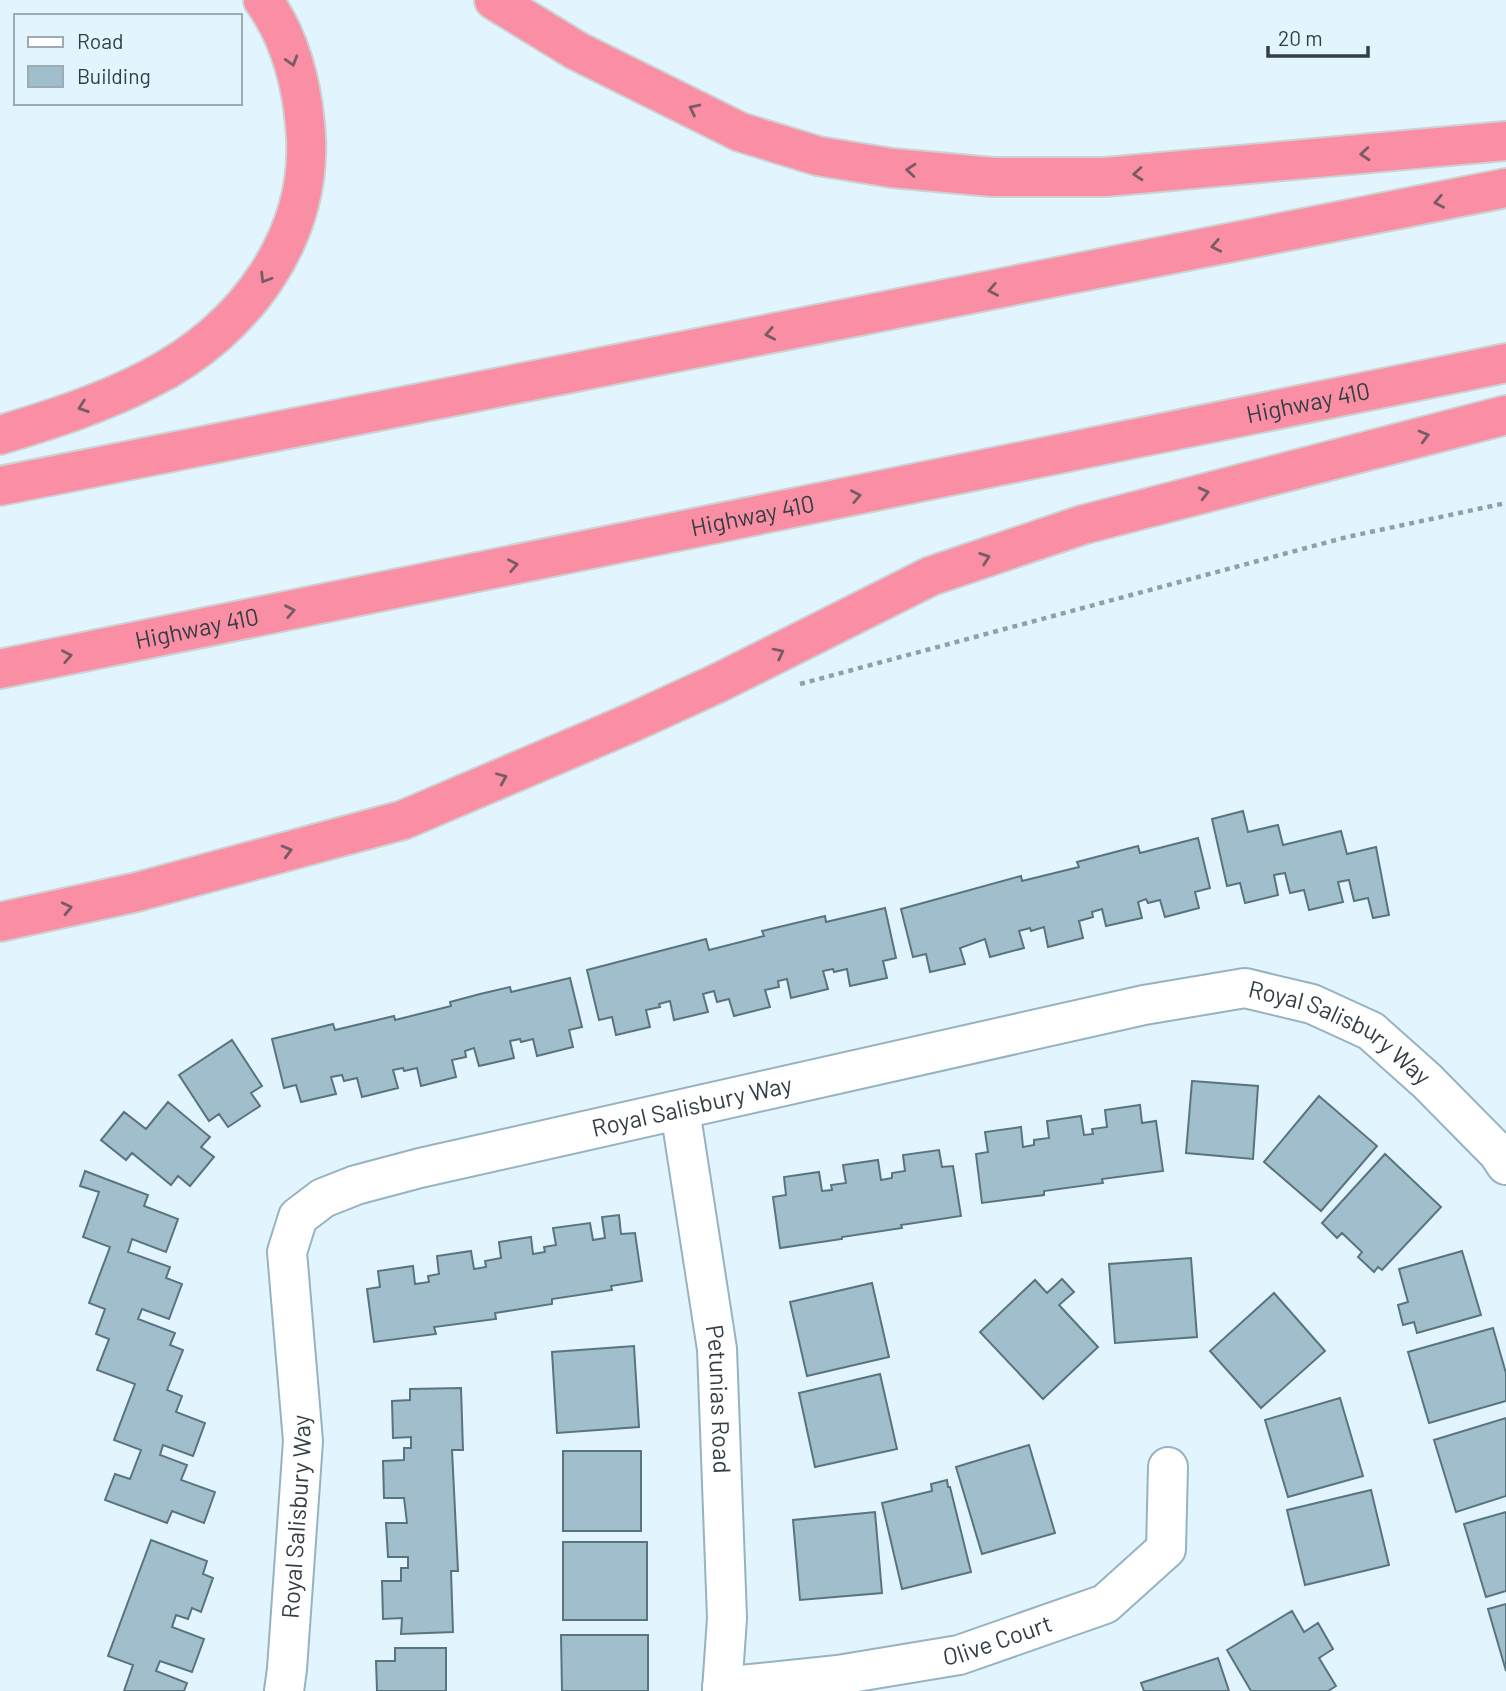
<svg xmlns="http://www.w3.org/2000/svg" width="1506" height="1691" font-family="Barlow,sans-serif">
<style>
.building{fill:#a1becd;stroke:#597481;stroke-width:2}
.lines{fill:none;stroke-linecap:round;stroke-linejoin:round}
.minor-casing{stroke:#96b3c1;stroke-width:42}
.motorway-casing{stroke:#ced1d2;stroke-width:42}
.path{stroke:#91a0a7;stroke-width:4.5;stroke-dasharray:5 5;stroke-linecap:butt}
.minor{stroke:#fff;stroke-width:38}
.motorway{stroke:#fa8ea4;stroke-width:38}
.oneway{stroke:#795b66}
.labels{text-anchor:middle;stroke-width:5;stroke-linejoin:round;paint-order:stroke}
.street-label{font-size:24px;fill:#333f44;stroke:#e2f4fd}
</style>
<rect width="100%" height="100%" fill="#e2f4fd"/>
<path class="building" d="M 1243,811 L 1248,832 L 1278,825 L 1283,845 L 1341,831 L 1347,854 L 1376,847 L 1389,915 L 1373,918 L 1368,898 L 1354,901 L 1349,880 L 1338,882 L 1343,902 L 1309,910 L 1304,890 L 1290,893 L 1285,873 L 1274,875 L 1278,895 L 1245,903 L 1240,883 L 1227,886 L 1212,819 Z
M 1198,838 L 1210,888 L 1195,892 L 1199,908 L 1165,917 L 1160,900 L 1148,903 L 1146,899 L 1138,902 L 1142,918 L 1106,926 L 1102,909 L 1092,912 L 1093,917 L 1079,921 L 1083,938 L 1048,947 L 1044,927 L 1031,931 L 1030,928 L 1019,931 L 1024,948 L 990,957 L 985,939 L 960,948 L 965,964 L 930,972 L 926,954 L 913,957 L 901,909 L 1021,876 L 1022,881 L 1079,867 L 1077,862 L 1138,846 L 1140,853 Z
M 885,908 L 896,958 L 883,961 L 887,978 L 850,986 L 847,969 L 834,972 L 833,969 L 823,971 L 828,989 L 791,998 L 787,979 L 778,981 L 779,987 L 765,990 L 770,1007 L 734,1016 L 729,999 L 717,1002 L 714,991 L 703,994 L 708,1012 L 674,1020 L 670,1001 L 659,1004 L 660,1007 L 646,1010 L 650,1027 L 616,1035 L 612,1017 L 599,1020 L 587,970 L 706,939 L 709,950 L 764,936 L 762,931 L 825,916 L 826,922 Z
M 570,978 L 582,1027 L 569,1030 L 573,1047 L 537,1056 L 533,1039 L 521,1042 L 520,1039 L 510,1041 L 514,1058 L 479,1066 L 474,1048 L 465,1051 L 466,1057 L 452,1060 L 456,1077 L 421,1086 L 417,1068 L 404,1071 L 403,1068 L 393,1070 L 398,1088 L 362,1097 L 357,1078 L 344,1081 L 342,1075 L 331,1077 L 336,1094 L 301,1102 L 296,1085 L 284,1088 L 272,1039 L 333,1024 L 335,1030 L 394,1016 L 395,1020 L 451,1006 L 450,1002 L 480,994 L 510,987 L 511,992 Z
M 232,1040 L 262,1086 L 251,1093 L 260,1106 L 228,1127 L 219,1114 L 209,1121 L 179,1075 Z
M 1192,1081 L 1258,1086 L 1253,1159 L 1186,1153 Z
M 1319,1096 L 1377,1146 L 1321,1211 L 1264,1162 Z
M 168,1102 L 210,1137 L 201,1147 L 214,1157 L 190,1186 L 178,1176 L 171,1185 L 132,1153 L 126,1160 L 101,1140 L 124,1112 L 146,1129 Z
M 1140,1105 L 1142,1123 L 1156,1121 L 1163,1171 L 1102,1179 L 1103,1183 L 1044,1191 L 1044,1195 L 982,1203 L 976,1154 L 988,1152 L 985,1132 L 1021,1127 L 1023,1147 L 1034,1145 L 1034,1140 L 1049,1138 L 1047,1121 L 1081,1116 L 1084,1135 L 1093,1134 L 1092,1129 L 1107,1127 L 1105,1110 Z
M 939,1150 L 942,1167 L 953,1166 L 961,1216 L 901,1225 L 902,1228 L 842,1237 L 842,1239 L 780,1248 L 773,1197 L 786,1195 L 784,1177 L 819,1172 L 822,1191 L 832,1190 L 831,1185 L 846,1183 L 843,1165 L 878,1160 L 881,1180 L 892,1178 L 892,1173 L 905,1171 L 903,1155 Z
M 1385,1154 L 1441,1207 L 1382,1270 L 1378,1267 L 1374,1272 L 1358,1257 L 1362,1252 L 1342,1233 L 1337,1238 L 1322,1223 Z
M 85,1171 L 148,1195 L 144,1206 L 178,1219 L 166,1252 L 132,1239 L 128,1252 L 170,1267 L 166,1278 L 182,1284 L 169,1319 L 142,1309 L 138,1319 L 175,1333 L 170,1345 L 183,1350 L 167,1390 L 182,1396 L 176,1412 L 205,1423 L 193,1456 L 163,1445 L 160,1455 L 187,1465 L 181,1480 L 215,1492 L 204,1523 L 172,1511 L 167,1523 L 105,1500 L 115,1474 L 130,1479 L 141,1450 L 114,1440 L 135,1384 L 97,1370 L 109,1339 L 96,1334 L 105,1309 L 89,1303 L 110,1247 L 83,1237 L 99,1192 L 80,1186 Z
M 619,1215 L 621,1234 L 635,1233 L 642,1281 L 611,1286 L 612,1290 L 552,1299 L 552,1304 L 495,1313 L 496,1319 L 434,1327 L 436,1334 L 374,1342 L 367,1289 L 380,1287 L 378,1271 L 413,1266 L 415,1284 L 429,1282 L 428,1276 L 439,1274 L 437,1256 L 471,1251 L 474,1269 L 486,1267 L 485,1261 L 501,1258 L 499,1242 L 531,1237 L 533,1254 L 545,1252 L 544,1247 L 556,1245 L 553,1228 L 590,1223 L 593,1240 L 605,1238 L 602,1217 Z
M 1462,1251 L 1481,1315 L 1417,1333 L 1414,1322 L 1403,1325 L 1398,1305 L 1408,1302 L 1399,1269 Z
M 1191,1258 L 1197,1337 L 1115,1343 L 1109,1264 Z
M 1062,1279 L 1074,1292 L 1059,1305 L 1098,1347 L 1043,1399 L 980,1332 L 1035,1280 L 1047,1293 Z
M 872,1283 L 889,1357 L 807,1376 L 790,1302 Z
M 1274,1293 L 1325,1351 L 1261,1408 L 1210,1351 Z
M 1493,1328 L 1506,1373 L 1506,1401 L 1429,1423 L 1408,1352 Z
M 634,1346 L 639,1427 L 557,1433 L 552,1352 Z
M 880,1374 L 897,1449 L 815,1467 L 799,1393 Z
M 461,1388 L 463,1450 L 452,1450 L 458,1571 L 451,1571 L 453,1632 L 401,1634 L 402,1618 L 383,1619 L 382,1581 L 401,1581 L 401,1568 L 408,1568 L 408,1557 L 388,1557 L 386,1523 L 407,1523 L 404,1498 L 384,1498 L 383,1461 L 404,1460 L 404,1448 L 411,1448 L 411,1437 L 393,1438 L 392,1401 L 410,1400 L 410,1389 Z
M 1340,1398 L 1363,1476 L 1288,1497 L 1265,1420 Z
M 1506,1418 L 1506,1496 L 1456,1512 L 1434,1440 Z
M 1029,1445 L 1055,1533 L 982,1554 L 956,1467 Z
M 563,1451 L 641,1451 L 641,1531 L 563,1531 Z
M 947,1480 L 948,1487 L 950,1487 L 971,1572 L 902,1589 L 882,1503 L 932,1491 L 931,1484 Z
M 1371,1490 L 1389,1565 L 1305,1585 L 1287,1510 Z
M 875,1512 L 882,1593 L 800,1600 L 793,1520 Z
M 1506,1512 L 1506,1591 L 1486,1597 L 1464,1524 Z
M 151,1540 L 207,1561 L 203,1574 L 213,1578 L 201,1612 L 192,1608 L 188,1619 L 176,1615 L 172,1627 L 204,1639 L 192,1672 L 160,1661 L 156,1671 L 187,1683 L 184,1691 L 124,1691 L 133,1665 L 108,1656 Z
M 563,1542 L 647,1542 L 647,1620 L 563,1620 Z
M 1506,1604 L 1506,1671 L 1488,1609 Z
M 1292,1611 L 1304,1632 L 1318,1623 L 1333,1649 L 1319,1658 L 1336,1686 L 1328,1691 L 1251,1691 L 1227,1650 Z
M 561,1635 L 648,1635 L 648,1691 L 562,1691 Z
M 395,1648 L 446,1648 L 446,1691 L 377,1691 L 376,1661 L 395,1661 Z
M 1218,1658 L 1229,1691 L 1144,1691 L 1141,1683 Z"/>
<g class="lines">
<defs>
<g id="minor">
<path id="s1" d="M 680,1110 L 717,1349 L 727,1618 L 722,1691"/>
<path id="s2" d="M 722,1687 L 838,1675 L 959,1655 L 1105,1604 L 1166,1549 L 1168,1467"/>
<path id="s3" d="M 284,1691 L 287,1669 L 303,1441 L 287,1252 L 298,1217 L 323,1198 L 356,1185 L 420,1168 L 1144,1005 L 1245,988 L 1312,1004 L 1371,1031 L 1427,1081 L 1498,1153 L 1506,1165"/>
</g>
<g id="motorway">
<path d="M 494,0 L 577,51 L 740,132 L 818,156 L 892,168 L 993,177 L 1105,177 L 1506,141"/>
<path d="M 0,435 C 50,420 103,403 149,379 C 245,331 317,234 305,124 C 301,81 289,36 263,0"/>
<path d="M 0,486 L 1506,188"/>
<path id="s4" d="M 0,669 L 1506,363"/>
<path d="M 0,922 L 137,892 L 403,820 L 633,722 L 718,683 L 931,576 L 1082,525 L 1506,415"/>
</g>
</defs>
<use href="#minor" class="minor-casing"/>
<use href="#motorway" class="motorway-casing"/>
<path class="path" d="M 800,684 L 1347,537 L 1506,503"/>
<use href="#minor" class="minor"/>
<use href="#motorway" class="motorway"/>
</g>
<defs><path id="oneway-chevron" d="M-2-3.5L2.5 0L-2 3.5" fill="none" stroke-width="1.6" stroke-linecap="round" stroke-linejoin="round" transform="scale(1.75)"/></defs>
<g class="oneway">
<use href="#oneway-chevron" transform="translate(292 61) rotate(73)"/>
<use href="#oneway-chevron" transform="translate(694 109) rotate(-154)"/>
<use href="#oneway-chevron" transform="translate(1365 154) rotate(175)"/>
<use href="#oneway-chevron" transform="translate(911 170) rotate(-175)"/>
<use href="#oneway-chevron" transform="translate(1138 174) rotate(175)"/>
<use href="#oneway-chevron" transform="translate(1439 202) rotate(169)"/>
<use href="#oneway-chevron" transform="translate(1216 246) rotate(169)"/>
<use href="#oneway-chevron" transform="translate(265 278) rotate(122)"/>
<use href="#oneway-chevron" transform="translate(993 290) rotate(169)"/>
<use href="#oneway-chevron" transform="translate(770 334) rotate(169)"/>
<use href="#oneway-chevron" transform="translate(83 407) rotate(161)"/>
<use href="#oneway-chevron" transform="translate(1424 436) rotate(-15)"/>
<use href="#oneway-chevron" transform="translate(1204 493) rotate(-14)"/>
<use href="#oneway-chevron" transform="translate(856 496) rotate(-11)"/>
<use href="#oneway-chevron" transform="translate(985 558) rotate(-19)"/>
<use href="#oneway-chevron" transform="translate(513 565) rotate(-11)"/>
<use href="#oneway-chevron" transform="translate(290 611) rotate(-11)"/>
<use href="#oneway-chevron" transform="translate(779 653) rotate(-27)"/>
<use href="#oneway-chevron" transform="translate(67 656) rotate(-11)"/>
<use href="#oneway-chevron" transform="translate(502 778) rotate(-23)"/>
<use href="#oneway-chevron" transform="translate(287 851) rotate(-15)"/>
<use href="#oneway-chevron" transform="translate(67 908) rotate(-13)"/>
</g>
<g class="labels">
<g class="street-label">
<text dy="8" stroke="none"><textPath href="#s4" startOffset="1335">Highway 410</textPath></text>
<text dy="8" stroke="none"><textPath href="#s4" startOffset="768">Highway 410</textPath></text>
<text dy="8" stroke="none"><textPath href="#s4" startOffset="201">Highway 410</textPath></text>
<text dy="8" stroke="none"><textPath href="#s3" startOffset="1561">Royal Salisbury Way</textPath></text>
<text dy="8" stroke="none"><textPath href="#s3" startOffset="889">Royal Salisbury Way</textPath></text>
<text dy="8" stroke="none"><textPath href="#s1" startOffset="292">Petunias Road</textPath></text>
<text dy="8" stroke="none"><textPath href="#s3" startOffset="175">Royal Salisbury Way</textPath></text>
<text dy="8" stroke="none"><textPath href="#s2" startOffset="280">Olive Court</textPath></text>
</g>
</g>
<rect x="14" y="14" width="228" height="91" fill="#e2f4fd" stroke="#9cacb3" stroke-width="2"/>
<rect x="28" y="37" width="35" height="10" fill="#ffffff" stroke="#9cacb3" stroke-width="2"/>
<text x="77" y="49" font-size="21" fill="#333f44">Road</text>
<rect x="28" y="66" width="35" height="21" fill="#a1becd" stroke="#9cacb3" stroke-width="2"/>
<text x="77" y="84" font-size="21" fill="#333f44">Building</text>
<path d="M1268 46v10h100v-10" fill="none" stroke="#333f44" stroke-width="3.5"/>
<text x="1278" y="46" font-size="21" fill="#333f44" stroke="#e2f4fd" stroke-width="5" paint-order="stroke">20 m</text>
</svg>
